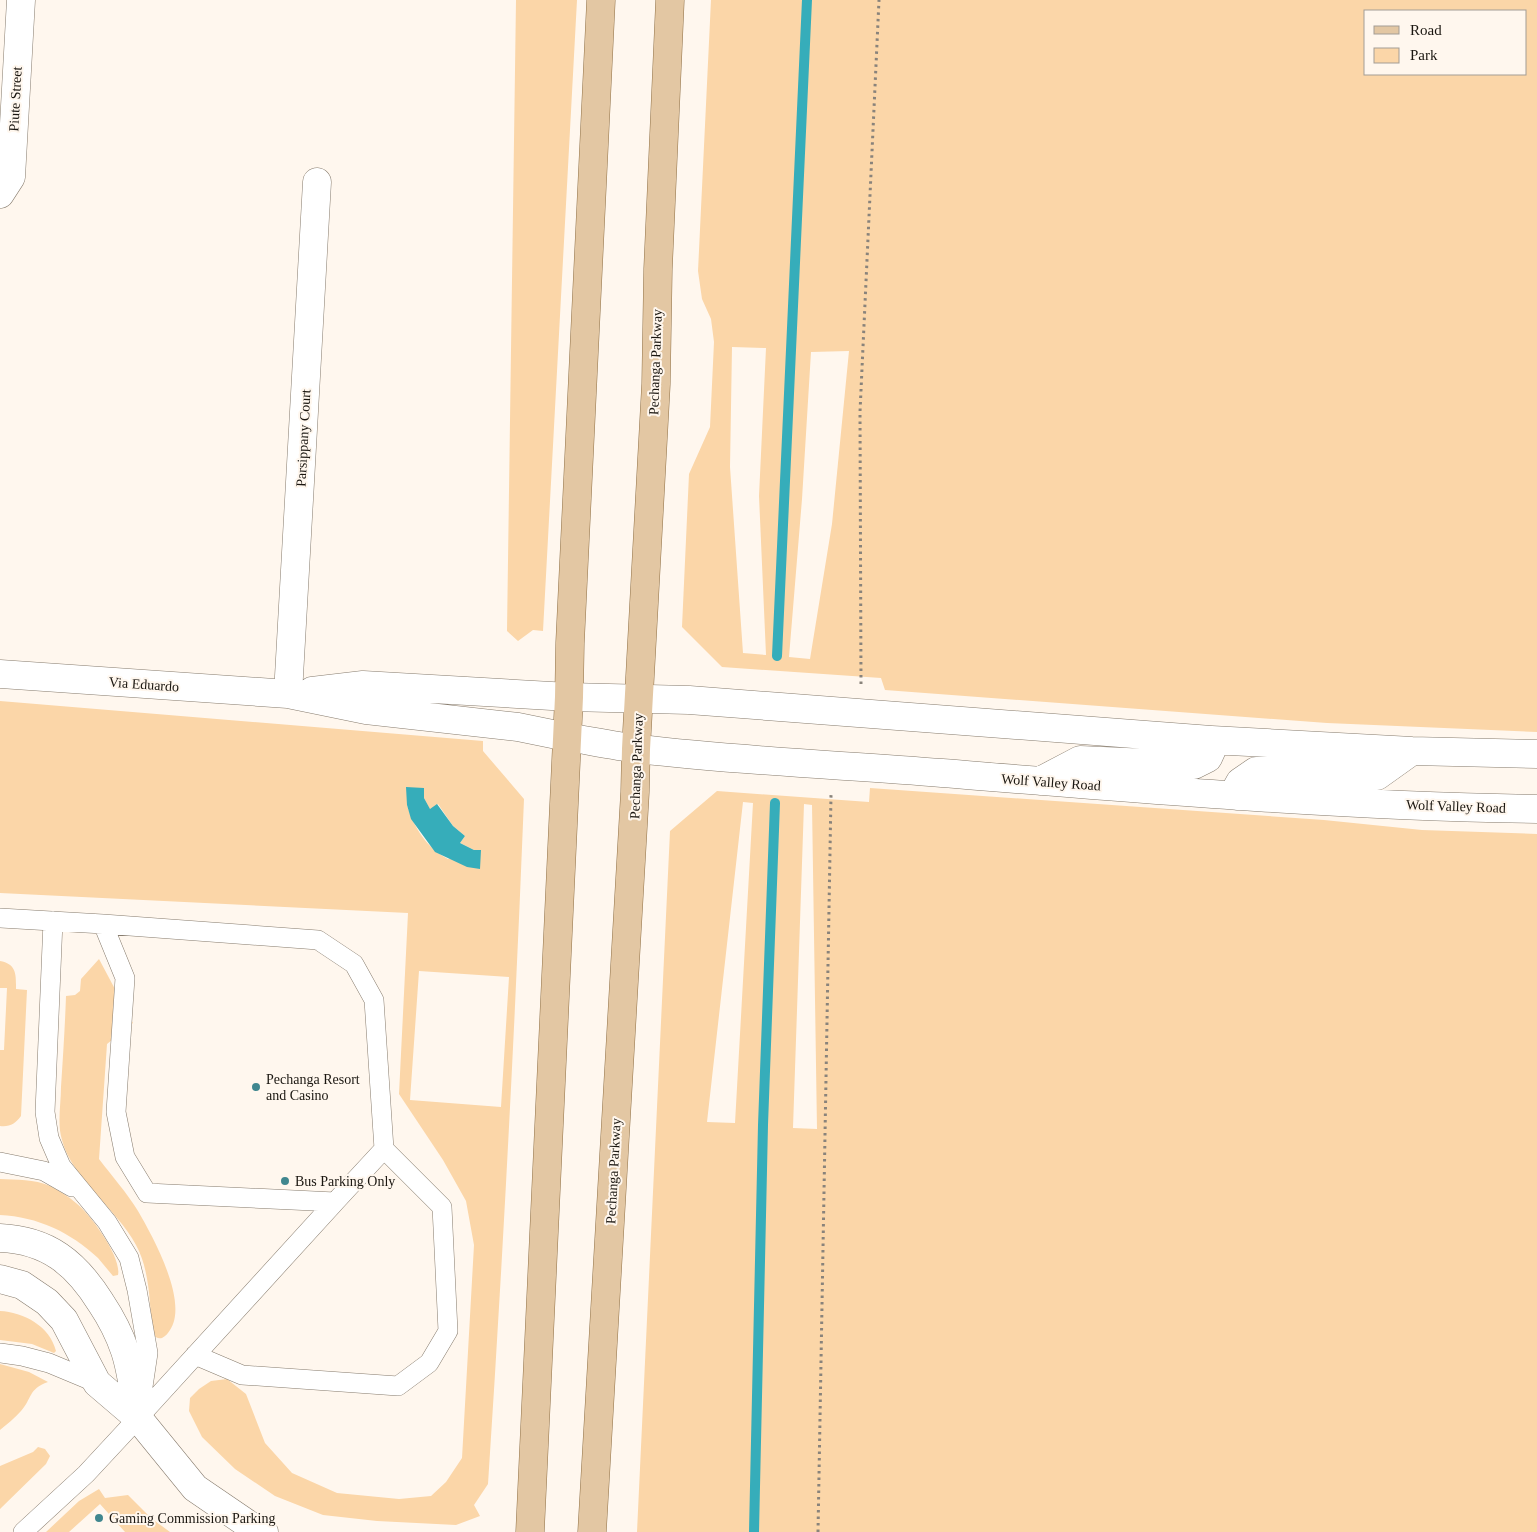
<svg xmlns="http://www.w3.org/2000/svg" width="1537" height="1532" font-family="'Times New Roman',serif">
<style>
.green{fill:#fbd6a8;fill-rule:evenodd}
.water{fill:#36adba}
.lines{fill:none;stroke-linecap:round;stroke-linejoin:round}
.stream{stroke:#36adba;stroke-width:10}
.service-casing{stroke:#877c6e;stroke-width:20}
.minor-casing{stroke:#877c6e;stroke-width:29}
.secondary-casing{stroke:#877c6e;stroke-width:29}
.primary-casing{stroke:#907147;stroke-width:29}
.path{stroke:#89837b;stroke-width:3;stroke-dasharray:2.5 4;stroke-linecap:butt}
.service{stroke:#fff;stroke-width:19}
.minor{stroke:#fff;stroke-width:28}
.secondary{stroke:#fff;stroke-width:28}
.primary{stroke:#e3c7a3;stroke-width:28}
.poi-dot{fill:#40878f;stroke:#fff7ee;stroke-width:2}
.labels{text-anchor:middle;stroke-width:4;stroke-linejoin:round;paint-order:stroke}
.street-label{font-size:14px;fill:#1a1610;stroke:#fff7ee}
.poi-label{font-size:14px;fill:#1a1610;stroke:#fff7ee;text-anchor:start}
</style>
<rect width="100%" height="100%" fill="#fff7ee"/>
<path class="green" d="M 516,0 L 577,0 L 543,631 L 533,630 L 518,641 L 507,631 Z
M 711,0 L 1537,0 L 1537,732 L 1327,723 L 885,690 L 881,678 L 722,667 L 682,627 L 689,474 L 710,427 L 714,342 L 711,319 L 702,299 L 698,271 ZM 1526,11 L 1526,74 L 1366,74 L 1366,11 ZM 732,347 L 766,348 L 759,496 L 766,655 L 743,653 L 730,467 ZM 849,351 L 832,524 L 810,659 L 789,657 L 802,499 L 811,352 Z
M 0,701 L 483,741 L 483,751 L 524,799 C 515,1027 503,1256 488,1484 L 474,1505 L 480,1516 L 456,1525 L 377,1521 L 323,1515 L 275,1496 L 235,1469 L 202,1437 L 189,1411 L 190,1398 L 199,1389 L 211,1381 L 227,1379 L 246,1394 L 265,1443 L 292,1473 L 337,1493 L 399,1499 L 431,1496 L 446,1482 L 462,1458 L 474,1245 L 466,1201 L 443,1160 L 399,1094 L 408,913 L 0,893 ZM 424,798 L 430,810 L 438,804 L 453,826 L 465,836 L 460,843 L 474,850 L 448,859 C 427,848 414,828 407,805 ZM 419,971 L 509,977 L 501,1107 L 410,1100 Z
M 870,788 L 1324,820 L 1422,830 L 1537,834 L 1537,1532 L 637,1532 L 670,831 L 717,791 L 869,802 ZM 743,802 L 753,803 L 735,1123 L 707,1122 ZM 804,804 L 812,805 L 817,1129 L 793,1128 Z
M 99,959 L 133,1023 L 107,1044 L 99,1159 C 112,1176 127,1193 138,1211 C 153,1237 189,1302 170,1330 C 168,1333 166,1336 162,1338 C 158,1339 155,1337 152,1334 C 150,1306 150,1270 136,1245 C 117,1209 72,1179 62,1140 C 57,1124 61,1104 61,1087 C 63,1057 65,1026 66,996 L 75,995 L 80,991 L 81,979 Z
M 0,961 C 17,964 16,975 16,989 L 27,990 L 21,1116 C 15,1124 10,1127 0,1126 L 0,1050 L 4,1050 L 7,988 L 0,988 Z
M 0,1179 C 17,1180 34,1179 50,1186 C 59,1191 68,1196 76,1203 C 90,1214 122,1257 118,1275 L 113,1276 C 108,1270 103,1264 98,1258 C 70,1232 38,1217 0,1215 Z
M 0,1311 C 23,1312 50,1326 56,1351 L 54,1353 L 32,1344 L 0,1340 Z
M 0,1364 L 29,1372 L 48,1382 C 28,1389 32,1399 21,1411 C 15,1418 7,1424 0,1430 Z
M 38,1447 L 45,1449 L 50,1456 L 46,1464 L 0,1509 L 0,1466 L 33,1452 Z
M 99,1489 L 105,1498 L 128,1495 L 151,1518 L 170,1532 L 125,1532 L 100,1504 L 69,1532 L 46,1532 L 79,1501 Z"/>
<path class="water" d="M 406,787 L 424,788 L 424,798 L 430,809 L 437,804 L 453,826 L 465,836 L 460,843 L 474,850 L 481,850 L 480,869 L 467,867 L 435,852 L 411,819 L 407,805 Z"/>
<g class="lines">
<path class="stream" d="M 777,656 L 807,0
M 754,1532 L 763,1125 L 775,803"/>
<defs>
<path id="service" d="M 0,918 L 103,924 L 125,978 L 116,1112 L 125,1157 L 147,1193 L 335,1202 L 138,1418 L 86,1474 L 23,1532
M 53,921 L 45,1112 L 49,1138 L 61,1166 L 107,1222 L 129,1258 L 137,1290 L 148,1353 L 141,1400
M 103,924 L 318,940 L 354,964 L 374,1000 L 384,1149 L 442,1207 L 448,1331 L 429,1363 L 398,1386 L 242,1375 L 195,1355
M 0,1162 L 44,1171 L 72,1187
M 335,1202 L 384,1149
M 0,1353 L 22,1356 L 49,1363 L 97,1383"/>
<path id="minor" d="M 0,194 L 11,177 L 21,0
M 0,674 L 288,694 L 366,710 L 518,727 L 567,737
M 312,691 L 363,685 L 569,697
M 288,694 L 317,182
M 0,1238 C 48,1240 76,1263 101,1303 C 111,1318 119,1333 125,1351 C 132,1372 134,1396 138,1418
M 0,1279 L 22,1285 L 47,1302 L 64,1320 L 97,1383 L 138,1418 L 195,1488 L 255,1529 L 264,1532"/>
<path id="secondary" d="M 569,697 L 689,700 L 1211,740 L 1412,751 L 1537,754
M 567,737 C 591,741 615,746 639,749 C 740,761 841,765 942,773 C 1140,789 1338,806 1537,809
M 1040,781 L 1080,760 L 1194,765 L 1208,758 L 1213,747 L 1211,740
M 1237,796 L 1235,791 L 1240,782 L 1256,771 L 1287,771 L 1377,776 L 1412,751"/>
<path id="primary" d="M 530,1532 L 569,697 L 570,643 L 601,0
M 592,1532 L 635,792 L 636,749 L 656,384 L 658,269 L 670,0"/>
</defs>
<use href="#service" class="service-casing"/>
<use href="#minor" class="minor-casing"/>
<use href="#secondary" class="secondary-casing"/>
<use href="#primary" class="primary-casing"/>
<path class="path" d="M 861,684 L 860,412 L 879,0
M 818,1532 L 831,795"/>
<use href="#service" class="service"/>
<use href="#minor" class="minor"/>
<use href="#secondary" class="secondary"/>
<use href="#primary" class="primary"/>
</g>
<g class="poi-dot">
<circle cx="256" cy="1087" r="5"/>
<circle cx="285" cy="1181" r="5"/>
<circle cx="99" cy="1518" r="5"/>
</g>
<g class="labels">
<g class="street-label">
<text transform="translate(15 99) rotate(-87)" y="5">Piute Street</text>
<text transform="translate(655 362) rotate(-88)" y="5">Pechanga Parkway</text>
<text transform="translate(303 438) rotate(-87)" y="5">Parsippany Court</text>
<text transform="translate(144 684) rotate(4)" y="5">Via Eduardo</text>
<text transform="translate(636 766) rotate(-88)" y="5">Pechanga Parkway</text>
<text transform="translate(1051 782) rotate(4)" y="5">Wolf Valley Road</text>
<text transform="translate(1456 806) rotate(2)" y="5">Wolf Valley Road</text>
<text transform="translate(613 1171) rotate(-87)" y="5">Pechanga Parkway</text>
</g>
<g class="poi-label">
<text x="266" y="1084">Pechanga Resort<tspan x="266" dy="16">and Casino</tspan></text>
<text x="295" y="1186">Bus Parking Only</text>
<text x="109" y="1523">Gaming Commission Parking</text>
</g>
</g>
<rect x="1364" y="10" width="162" height="65" fill="#fff7ee" stroke="#a39d95"/>
<rect x="1374" y="26" width="25" height="8" fill="#e3c7a3" stroke="#a39d95"/>
<text x="1410" y="35" font-size="15" fill="#1a1610">Road</text>
<rect x="1374" y="48" width="25" height="15" fill="#fbd6a8" stroke="#a39d95"/>
<text x="1410" y="60" font-size="15" fill="#1a1610">Park</text>
</svg>
